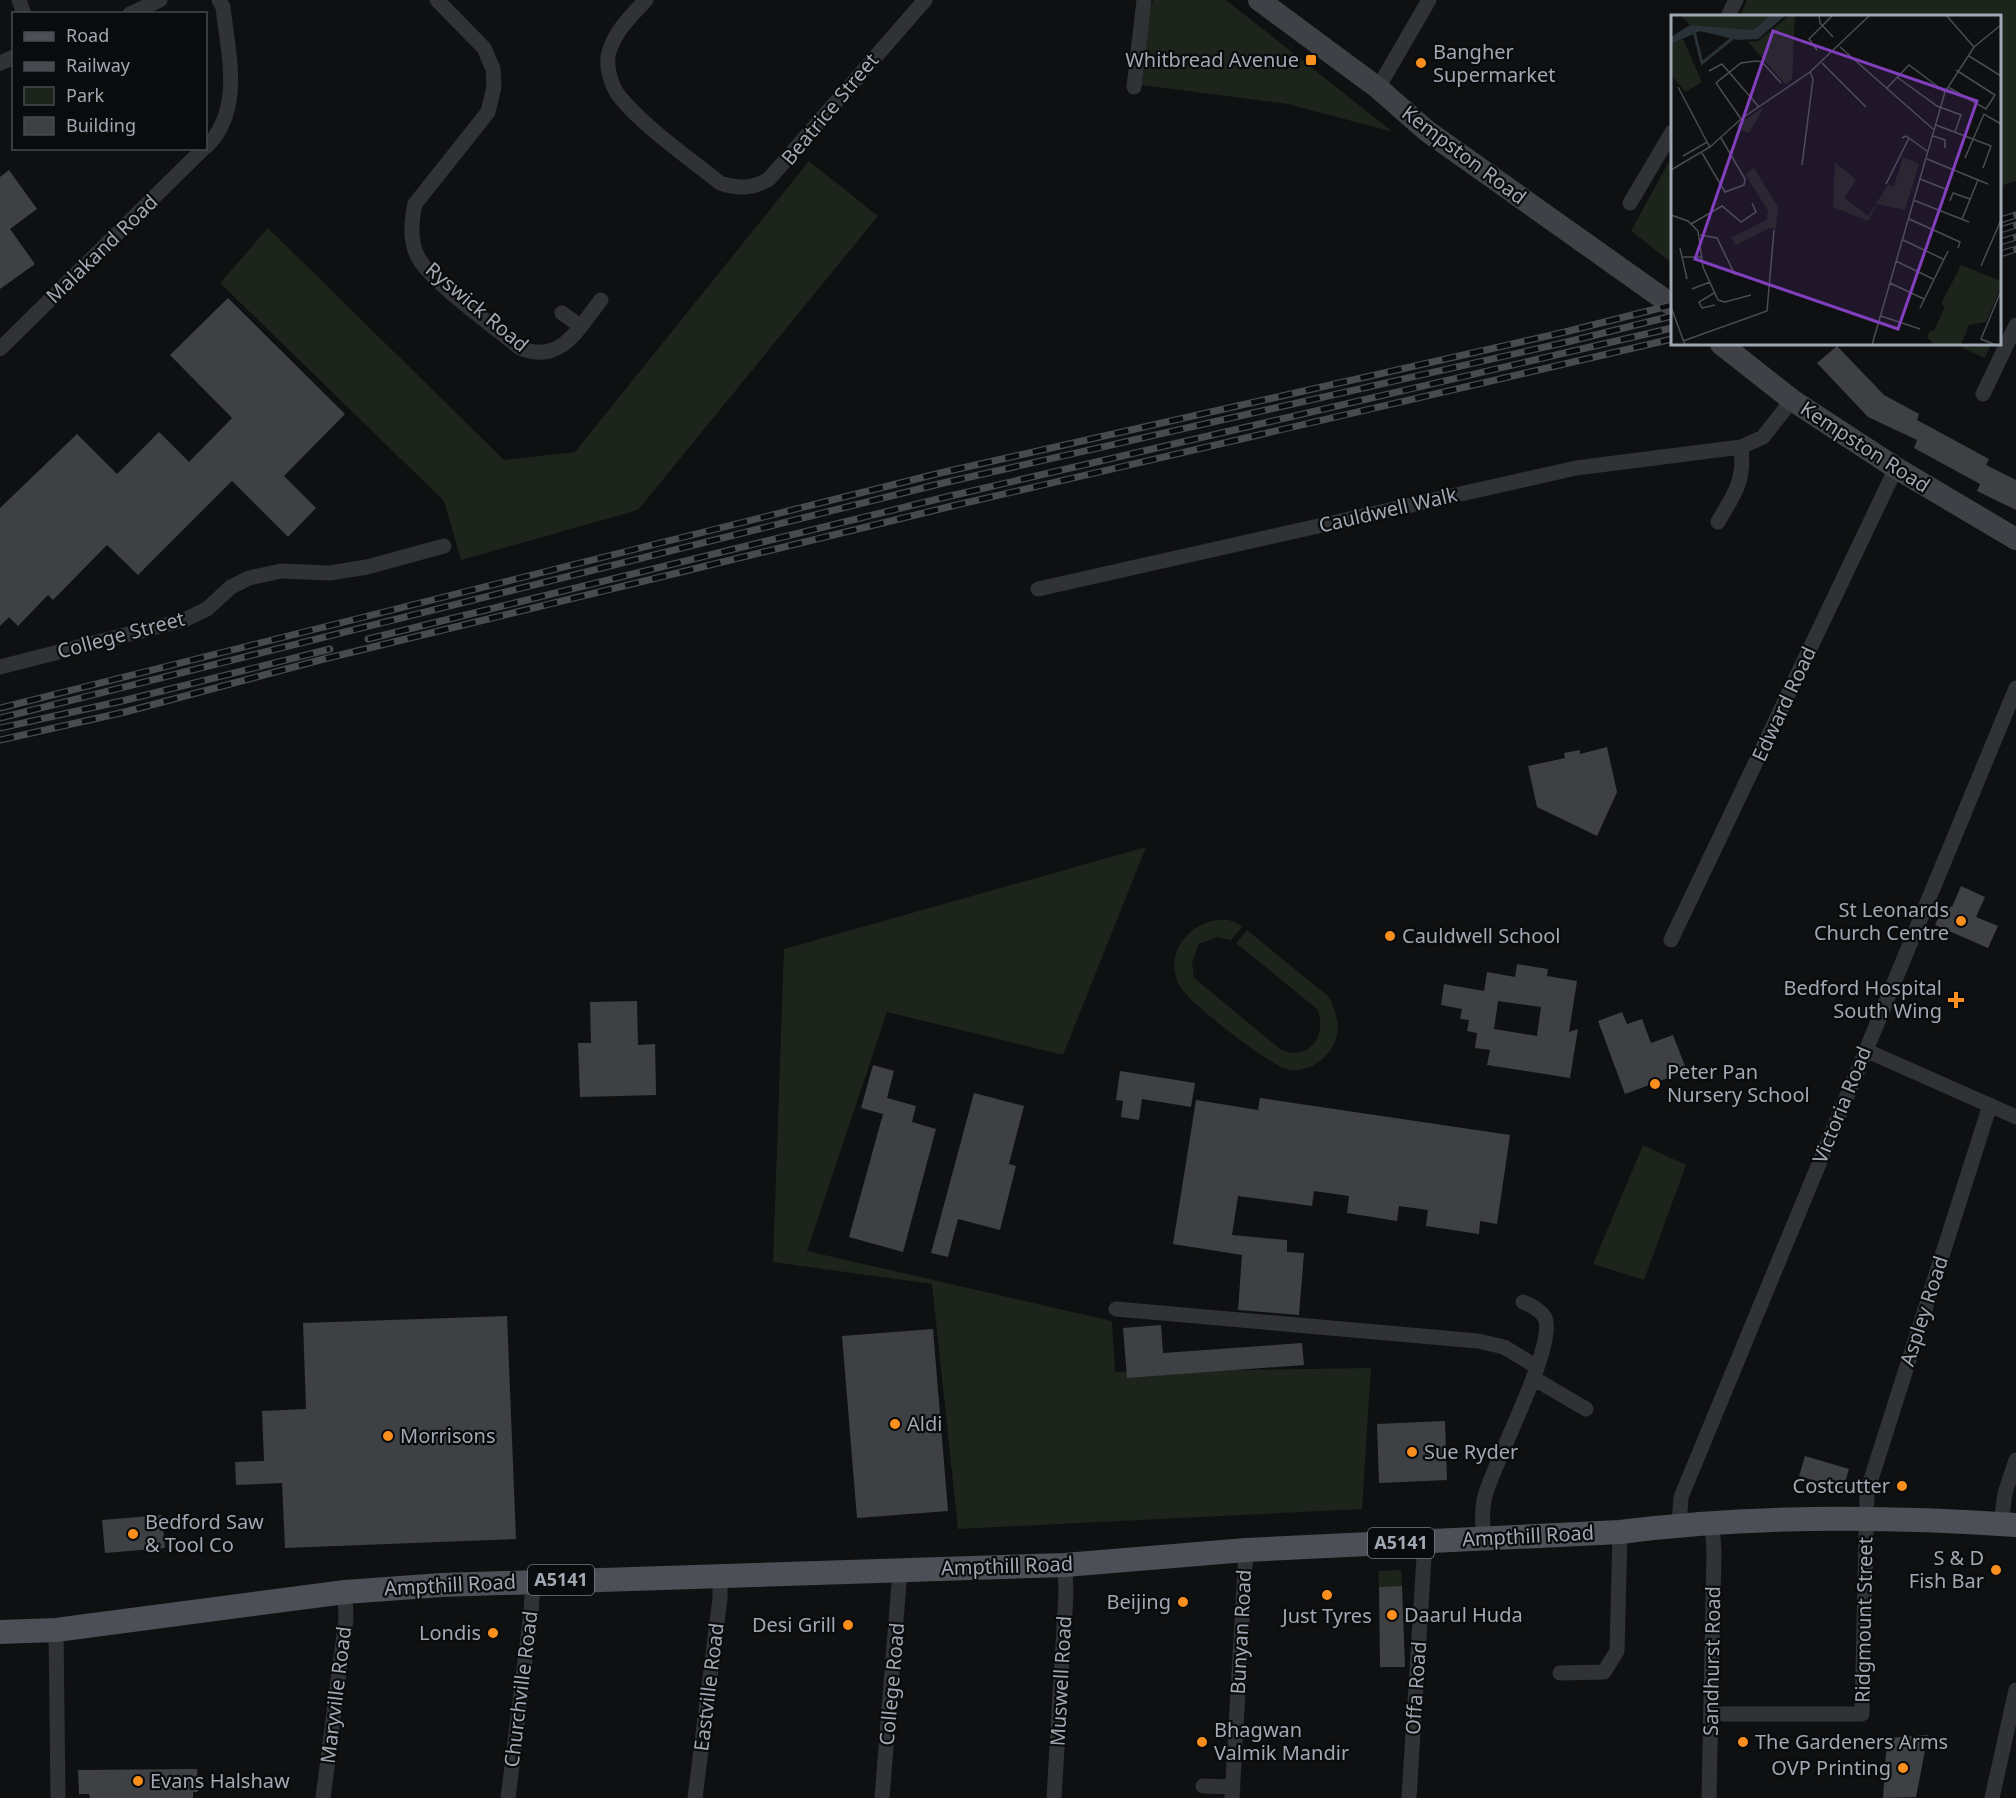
<svg xmlns="http://www.w3.org/2000/svg" width="2016" height="1798" font-family="'Noto Sans',sans-serif">
<style>
.green{fill:#1c241c}
.building{fill:#3e4044;fill-rule:evenodd}
.lines{fill:none;stroke-linecap:round;stroke-linejoin:round}
.street{stroke:#303236;stroke-width:15}
.secondary{stroke:#3e4146;stroke-width:22}
.primary{stroke:#4c4f55;stroke-width:24}
.rail-casing{stroke:#474a4f;stroke-width:7}
.rail{stroke:#0a0b0c;stroke-width:4.5;stroke-dasharray:14;stroke-linecap:butt}
.poi-dot{fill:#fb8f1d;stroke:#0a0b0c;stroke-width:2}
.labels{text-anchor:middle;stroke-width:4.5;stroke-linejoin:round;paint-order:stroke}
.shield{fill:#0a0b0c;stroke:#737981;stroke-width:1.5}
.shield-label{font-size:18px;font-weight:bold;fill:#a0a8b3}
.poi-label{font-size:20px;fill:#a0a8b3;stroke:#0a0b0c;text-anchor:start}
.street-label{font-size:20px;fill:#a0a8b3;stroke:#0a0b0c}
.inset-river{fill:none;stroke:#283237;stroke-width:3}
.inset-road{fill:none;stroke:#494d52;stroke-width:1.5}
.view{fill:#813fbd;fill-opacity:0.15;stroke:#813fbd;stroke-width:3}
.inset-edge{fill:none;stroke:#a0a8b3;stroke-width:3}
</style>
<rect width="100%" height="100%" fill="#0f1011"/>
<path class="green" d="M 1153,0 L 1226,0 L 1393,132 L 1288,104 L 1142,85 L 1148,19 Z
M 1747,0 L 2016,0 L 2016,181 L 2000,186 L 2000,16 L 1740,16 Z
M 1672,156 L 1672,263 L 1631,231 Z
M 809,161 L 878,216 L 638,510 L 461,560 L 444,501 L 220,283 L 268,228 L 504,460 L 575,452 Z
M 1954,344 L 1991,344 L 1985,358 Z
M 1146,847 L 1063,1055 L 887,1012 L 807,1251 L 1112,1321 L 1115,1372 L 1371,1368 L 1362,1509 L 958,1529 L 932,1284 L 773,1262 L 784,949 Z
M 1216,920 L 1229,920 L 1243,926 L 1231,940 L 1217,937 L 1199,944 L 1192,961 L 1194,978 L 1280,1049 C 1308,1063 1329,1034 1317,1009 L 1236,943 L 1247,930 L 1329,997 C 1338,1015 1343,1035 1329,1052 C 1320,1064 1304,1072 1289,1070 C 1272,1068 1190,1003 1181,988 C 1162,957 1186,925 1216,920 Z
M 1643,1145 L 1686,1165 L 1644,1280 L 1593,1264 Z
M 1401,1570 L 1402,1586 L 1379,1587 L 1378,1571 Z"/>
<path class="building" d="M 9,170 L 37,209 L 10,229 L 35,264 L 0,289 L 0,177 Z
M 228,298 L 345,414 L 284,476 L 316,508 L 288,537 L 232,481 L 138,575 L 107,545 L 53,600 L 48,595 L 18,626 L 9,617 L 0,626 L 0,508 L 77,434 L 117,474 L 159,432 L 189,462 L 232,418 L 170,355 Z
M 1837,346 L 1884,395 L 1919,414 L 1917,420 L 1989,459 L 1986,465 L 2016,480 L 2016,510 L 1977,491 L 1980,484 L 1914,448 L 1917,440 L 1868,417 L 1817,363 Z
M 1607,747 L 1617,792 L 1597,836 L 1537,807 L 1528,766 L 1565,758 L 1564,753 L 1580,750 L 1580,754 Z
M 1961,886 L 1985,897 L 1976,917 L 1998,926 L 1988,948 L 1935,925 L 1944,904 L 1952,907 Z
M 1517,964 L 1548,969 L 1547,976 L 1577,981 L 1569,1032 L 1578,1029 L 1570,1078 L 1487,1065 L 1490,1050 L 1475,1048 L 1477,1033 L 1467,1031 L 1469,1020 L 1460,1019 L 1462,1009 L 1441,1005 L 1444,984 L 1484,991 L 1487,972 L 1515,977 ZM 1498,1001 L 1541,1007 L 1537,1036 L 1494,1029 Z
M 637,1001 L 638,1045 L 655,1044 L 656,1095 L 580,1097 L 578,1043 L 591,1043 L 590,1002 Z
M 1622,1012 L 1627,1024 L 1642,1019 L 1651,1043 L 1673,1035 L 1687,1071 L 1625,1094 L 1598,1021 Z
M 873,1065 L 894,1071 L 887,1098 L 916,1106 L 912,1122 L 936,1129 L 903,1252 L 849,1237 L 883,1114 L 861,1108 Z
M 1120,1071 L 1195,1083 L 1191,1107 L 1142,1099 L 1139,1120 L 1121,1117 L 1123,1101 L 1116,1100 Z
M 974,1093 L 1024,1106 L 1009,1164 L 1016,1166 L 1000,1230 L 958,1219 L 948,1257 L 931,1253 Z
M 1260,1098 L 1510,1135 L 1497,1224 L 1480,1221 L 1479,1234 L 1426,1226 L 1428,1210 L 1399,1206 L 1397,1221 L 1347,1213 L 1349,1196 L 1314,1191 L 1312,1206 L 1238,1196 L 1232,1235 L 1287,1240 L 1287,1252 L 1304,1253 L 1299,1315 L 1238,1310 L 1242,1255 L 1173,1244 L 1196,1100 L 1258,1110 Z
M 507,1316 L 516,1539 L 285,1548 L 282,1483 L 236,1485 L 235,1462 L 264,1461 L 262,1411 L 306,1409 L 303,1323 Z
M 1161,1325 L 1163,1353 L 1302,1343 L 1304,1365 L 1127,1378 L 1123,1328 Z
M 933,1329 L 948,1511 L 857,1518 L 842,1336 Z
M 1445,1421 L 1447,1480 L 1379,1483 L 1377,1424 Z
M 1805,1456 L 1849,1469 L 1843,1489 L 1799,1476 Z
M 162,1515 L 165,1548 L 105,1553 L 102,1520 Z
M 1402,1586 L 1405,1667 L 1380,1667 L 1379,1587 Z
M 1928,1735 L 1916,1797 L 1883,1798 L 1887,1738 Z
M 197,1769 L 198,1792 L 193,1792 L 193,1798 L 90,1798 L 89,1794 L 79,1794 L 78,1770 Z"/>
<g class="lines">
<path class="street" d="M 19,0 L 24,14
M 437,0 L 484,48 L 493,69 L 494,87 L 488,112 L 415,204 C 411,222 409,242 419,259 C 434,284 495,327 520,348 C 562,365 578,328 601,300
M 646,0 C 631,16 615,31 609,52 C 605,65 611,85 619,96 C 643,126 689,158 720,183 C 739,189 752,189 769,179 L 925,0
M 130,14 L 160,0
M 1728,16 L 1736,0
M 0,63 L 14,57
M 1134,87 L 1144,0
M 1378,88 L 1429,0
M 206,147 C 244,110 228,54 223,7 L 219,0
M 1630,203 L 1672,132
M 562,313 L 580,326
M 0,349 L 204,148
M 1983,394 L 2016,325
M 1718,522 C 1734,494 1745,482 1741,447
M 1038,589 L 1576,468 L 1741,447 L 1763,437 L 1792,400
M 0,667 L 184,620 L 207,609 L 231,587 L 249,578 L 281,571 L 330,573 L 367,567 L 444,546
M 1671,940 L 1896,468
M 1865,1050 L 2016,1117
M 1116,1309 L 1478,1341 L 1504,1347 L 1537,1367
M 1533,1378 L 1586,1409
M 1679,1524 L 1681,1497 L 2016,688
M 2001,1524 L 2005,1493 L 2016,1460
M 1483,1538 C 1483,1524 1481,1509 1485,1496 C 1494,1461 1557,1345 1545,1318 C 1540,1309 1531,1305 1523,1302
M 56,1630 L 58,1798
M 1560,1673 L 1604,1672 L 1617,1651 L 1620,1532
M 1711,1714 L 1862,1714 L 1867,1492 L 1990,1105
M 1203,1786 L 1233,1787
M 323,1798 L 346,1619 L 345,1592
M 508,1798 L 531,1613 L 533,1581
M 695,1798 L 720,1598 L 720,1576
M 882,1798 L 900,1570
M 1054,1798 L 1066,1593 L 1065,1565
M 1232,1798 L 1246,1550
M 1409,1798 L 1425,1542
M 1709,1798 L 1714,1552 L 1712,1523
M 1992,1798 L 2016,1690"/>
<path class="secondary" d="M 1259,0 L 1378,88 L 1427,131 L 1672,305
M 1721,344 L 1792,400 L 1896,468 L 2016,539"/>
<path class="primary" d="M 0,1632 L 56,1630 L 345,1592 L 442,1585 L 1065,1565 L 1246,1550 L 1620,1532 C 1751,1515 1885,1516 2016,1525"/>
<defs>
<path id="rail" d="M 2000,220 L 2016,215
M 2000,230 L 2016,225
M 2000,242 L 2016,237
M 2000,254 L 2016,249
M 368,639 L 946,497 L 1672,328
M 0,708 L 940,473 L 1565,332 L 1672,305
M 0,718 L 943,483 L 1567,342 L 1672,316
M 0,728 L 122,701 L 330,649
M 0,740 L 125,712 L 324,659 L 948,507 L 1672,339"/>
</defs>
<use href="#rail" class="rail-casing"/>
<use href="#rail" class="rail"/>
</g>
<g class="poi-dot">
<rect x="1305" y="54" width="12" height="12" rx="3"/>
<circle cx="1421" cy="63" r="6"/>
<circle cx="1961" cy="921" r="6"/>
<circle cx="1390" cy="936" r="6"/>
<path d="M1953 991h6v6h6v6h-6v6h-6v-6h-6v-6h6z"/>
<circle cx="1655" cy="1084" r="6"/>
<circle cx="895" cy="1424" r="6"/>
<circle cx="388" cy="1436" r="6"/>
<circle cx="1412" cy="1452" r="6"/>
<circle cx="1902" cy="1486" r="6"/>
<circle cx="133" cy="1534" r="6"/>
<circle cx="1996" cy="1570" r="6"/>
<circle cx="1327" cy="1595" r="6"/>
<circle cx="1183" cy="1602" r="6"/>
<circle cx="1392" cy="1615" r="6"/>
<circle cx="848" cy="1625" r="6"/>
<circle cx="493" cy="1633" r="6"/>
<circle cx="1202" cy="1742" r="6"/>
<circle cx="1743" cy="1742" r="6"/>
<circle cx="1903" cy="1768" r="6"/>
<circle cx="138" cy="1781" r="6"/>
</g>
<g class="labels">
<g class="shield">
<rect x="1368" y="1528" width="66" height="30" rx="4.5"/>
<rect x="528" y="1565" width="66" height="30" rx="4.5"/>
</g>
<g class="shield-label">
<text x="1401" y="1549">A5141</text>
<text x="561" y="1586">A5141</text>
</g>
<g class="poi-label">
<text x="1433" y="59">Bangher<tspan x="1433" dy="23">Supermarket</tspan></text>
<text x="1299" y="67" text-anchor="end">Whitbread Avenue</text>
<text x="1949" y="917" text-anchor="end">St Leonards<tspan x="1949" dy="23">Church Centre</tspan></text>
<text x="1402" y="943">Cauldwell School</text>
<text x="1942" y="995" text-anchor="end">Bedford Hospital<tspan x="1942" dy="23">South Wing</tspan></text>
<text x="1667" y="1079">Peter Pan<tspan x="1667" dy="23">Nursery School</tspan></text>
<text x="907" y="1431">Aldi</text>
<text x="400" y="1443">Morrisons</text>
<text x="1424" y="1459">Sue Ryder</text>
<text x="1890" y="1493" text-anchor="end">Costcutter</text>
<text x="145" y="1529">Bedford Saw<tspan x="145" dy="23">&amp; Tool Co</tspan></text>
<text x="1984" y="1565" text-anchor="end">S &amp; D<tspan x="1984" dy="23">Fish Bar</tspan></text>
<text x="1171" y="1609" text-anchor="end">Beijing</text>
<text x="1404" y="1622">Daarul Huda</text>
<text x="1327" y="1623" text-anchor="middle">Just Tyres</text>
<text x="836" y="1632" text-anchor="end">Desi Grill</text>
<text x="481" y="1640" text-anchor="end">Londis</text>
<text x="1214" y="1737">Bhagwan<tspan x="1214" dy="23">Valmik Mandir</tspan></text>
<text x="1755" y="1749">The Gardeners Arms</text>
<text x="1891" y="1775" text-anchor="end">OVP Printing</text>
<text x="150" y="1788">Evans Halshaw</text>
</g>
<g class="street-label">
<text transform="translate(830 109) rotate(-50)" y="7">Beatrice Street</text>
<text transform="translate(1464 155) rotate(37)" y="7">Kempston Road</text>
<text transform="translate(102 249) rotate(-44)" y="7">Malakand Road</text>
<text transform="translate(477 307) rotate(40)" y="7">Ryswick Road</text>
<text transform="translate(1865 447) rotate(33)" y="7">Kempston Road</text>
<text transform="translate(1388 510) rotate(-13)" y="7">Cauldwell Walk</text>
<text transform="translate(121 635) rotate(-15)" y="7">College Street</text>
<text transform="translate(1784 704) rotate(-65)" y="7">Edward Road</text>
<text transform="translate(1842 1105) rotate(-68)" y="7">Victoria Road</text>
<text transform="translate(1924 1311) rotate(-72)" y="7">Aspley Road</text>
<text transform="translate(1528 1536) rotate(-3)" y="7">Ampthill Road</text>
<text transform="translate(1007 1566) rotate(-2)" y="7">Ampthill Road</text>
<text transform="translate(450 1585) rotate(-3)" y="7">Ampthill Road</text>
<text transform="translate(1864 1620) rotate(-89)" y="7">Ridgmount Street</text>
<text transform="translate(1241 1632) rotate(-87)" y="7">Bunyan Road</text>
<text transform="translate(1712 1661) rotate(-89)" y="7">Sandhurst Road</text>
<text transform="translate(1061 1681) rotate(-87)" y="7">Muswell Road</text>
<text transform="translate(892 1684) rotate(-85)" y="7">College Road</text>
<text transform="translate(709 1687) rotate(-83)" y="7">Eastville Road</text>
<text transform="translate(1416 1688) rotate(-86)" y="7">Offa Road</text>
<text transform="translate(521 1689) rotate(-83)" y="7">Churchville Road</text>
<text transform="translate(336 1695) rotate(-83)" y="7">Maryville Road</text>
</g>
</g>
<g transform="translate(1671 15)">
<rect width="330" height="330" fill="#0f1011"/>
<path d="M 9,0 L 100,0 L 82,15 L 74,16 L 19,10 ZM 119,0 L 124,0 L 121,64 L 114,69 L 77,27 L 87,26 ZM 12,24 L 31,67 L 14,77 L 0,59 L 0,29 ZM 93,92 L 78,118 L 67,113 L 66,110 ZM 232,142 L 248,149 L 234,195 L 206,189 L 197,206 L 162,192 L 164,147 L 185,165 L 173,183 L 197,201 L 217,170 L 223,171 ZM 83,153 L 107,192 L 105,214 L 98,213 L 65,230 L 60,223 L 96,205 L 97,196 L 74,159 ZM 290,250 L 330,266 L 330,272 L 315,307 L 298,310 L 290,330 L 264,330 L 256,322 L 259,315 L 263,316 L 274,291 L 270,289 Z" fill="#1c241c"/>
<path d="M 100,0 L 115,0 L 87,24 L 66,25 L 29,16 L 0,29 L 0,22 L 19,10 L 82,15 Z" fill="#283237"/>
<path class="inset-river" d="M 23,16 L 31,48 L 63,22"/>
<path class="inset-road" d="M 148,0 L 149,8 L 162,22M 275,0 L 303,32M 169,32 L 262,114M 146,35 L 138,24 L 162,0M 298,41 L 330,61M 151,48 L 195,92M 38,56 L 51,49 L 88,92M 226,62 L 266,91 L 290,100 L 284,117M 7,72 L 36,127M 277,72 L 315,94 L 324,80 L 285,55M 215,74 L 238,50 L 274,77M 70,104 L 45,68 L 70,48 L 85,46 L 91,47 L 110,68M 265,110 L 320,131 L 312,153M 262,121 L 274,125 L 274,133M 231,123 L 235,121 L 256,136M 31,138 L 54,177 L 73,170 L 74,164 L 50,123M 12,141 L 36,127 L 39,132M 294,143 L 313,99 L 330,109M 256,144 L 317,169M 131,150 L 142,64 L 139,57M 0,155 L 39,132 L 70,104 L 139,57 L 199,0M 249,164 L 277,175M 215,169 L 238,123M 242,185 L 298,207M 279,186 L 282,178 L 299,184M 0,200 L 17,206 L 27,216 L 32,252 L 47,285 L 54,287 L 80,280M 238,204 L 289,227 L 287,233M 291,204 L 307,165M 20,209 L 51,191 L 70,207 L 85,197 L 81,188M 29,220 L 46,223 L 64,260M 232,225 L 272,244M 9,233 L 16,264M 12,242 L 31,242M 225,246 L 262,264M 310,251 L 330,205M 219,268 L 253,284M 21,274 L 39,267M 43,278 L 28,287 L 31,293 L 44,290M 0,292 L 14,330M 249,293 L 277,236M 210,301 L 249,314M 12,326 L 96,296 L 103,215M 201,330 L 274,77 L 303,32 L 330,10M 325,330 L 310,324 L 330,276"/>
<path class="view" d="M 102,16 L 306,86 L 227,314 L 24,244 Z"/>
<rect width="330" height="330" class="inset-edge"/>
</g>
<rect x="12" y="12" width="195" height="138" fill="#0a0b0c" stroke="#464a4f" stroke-width="1.5"/>
<rect x="24" y="32" width="30" height="9" fill="#4c4f55" stroke="#464a4f" stroke-width="1.5"/>
<text x="66" y="42" font-size="18" fill="#a0a8b3">Road</text>
<rect x="24" y="62" width="30" height="9" fill="#474a4f" stroke="#464a4f" stroke-width="1.5"/>
<text x="66" y="72" font-size="18" fill="#a0a8b3">Railway</text>
<rect x="24" y="87" width="30" height="18" fill="#1c241c" stroke="#464a4f" stroke-width="1.5"/>
<text x="66" y="102" font-size="18" fill="#a0a8b3">Park</text>
<rect x="24" y="117" width="30" height="18" fill="#3e4044" stroke="#464a4f" stroke-width="1.5"/>
<text x="66" y="132" font-size="18" fill="#a0a8b3">Building</text>
</svg>
